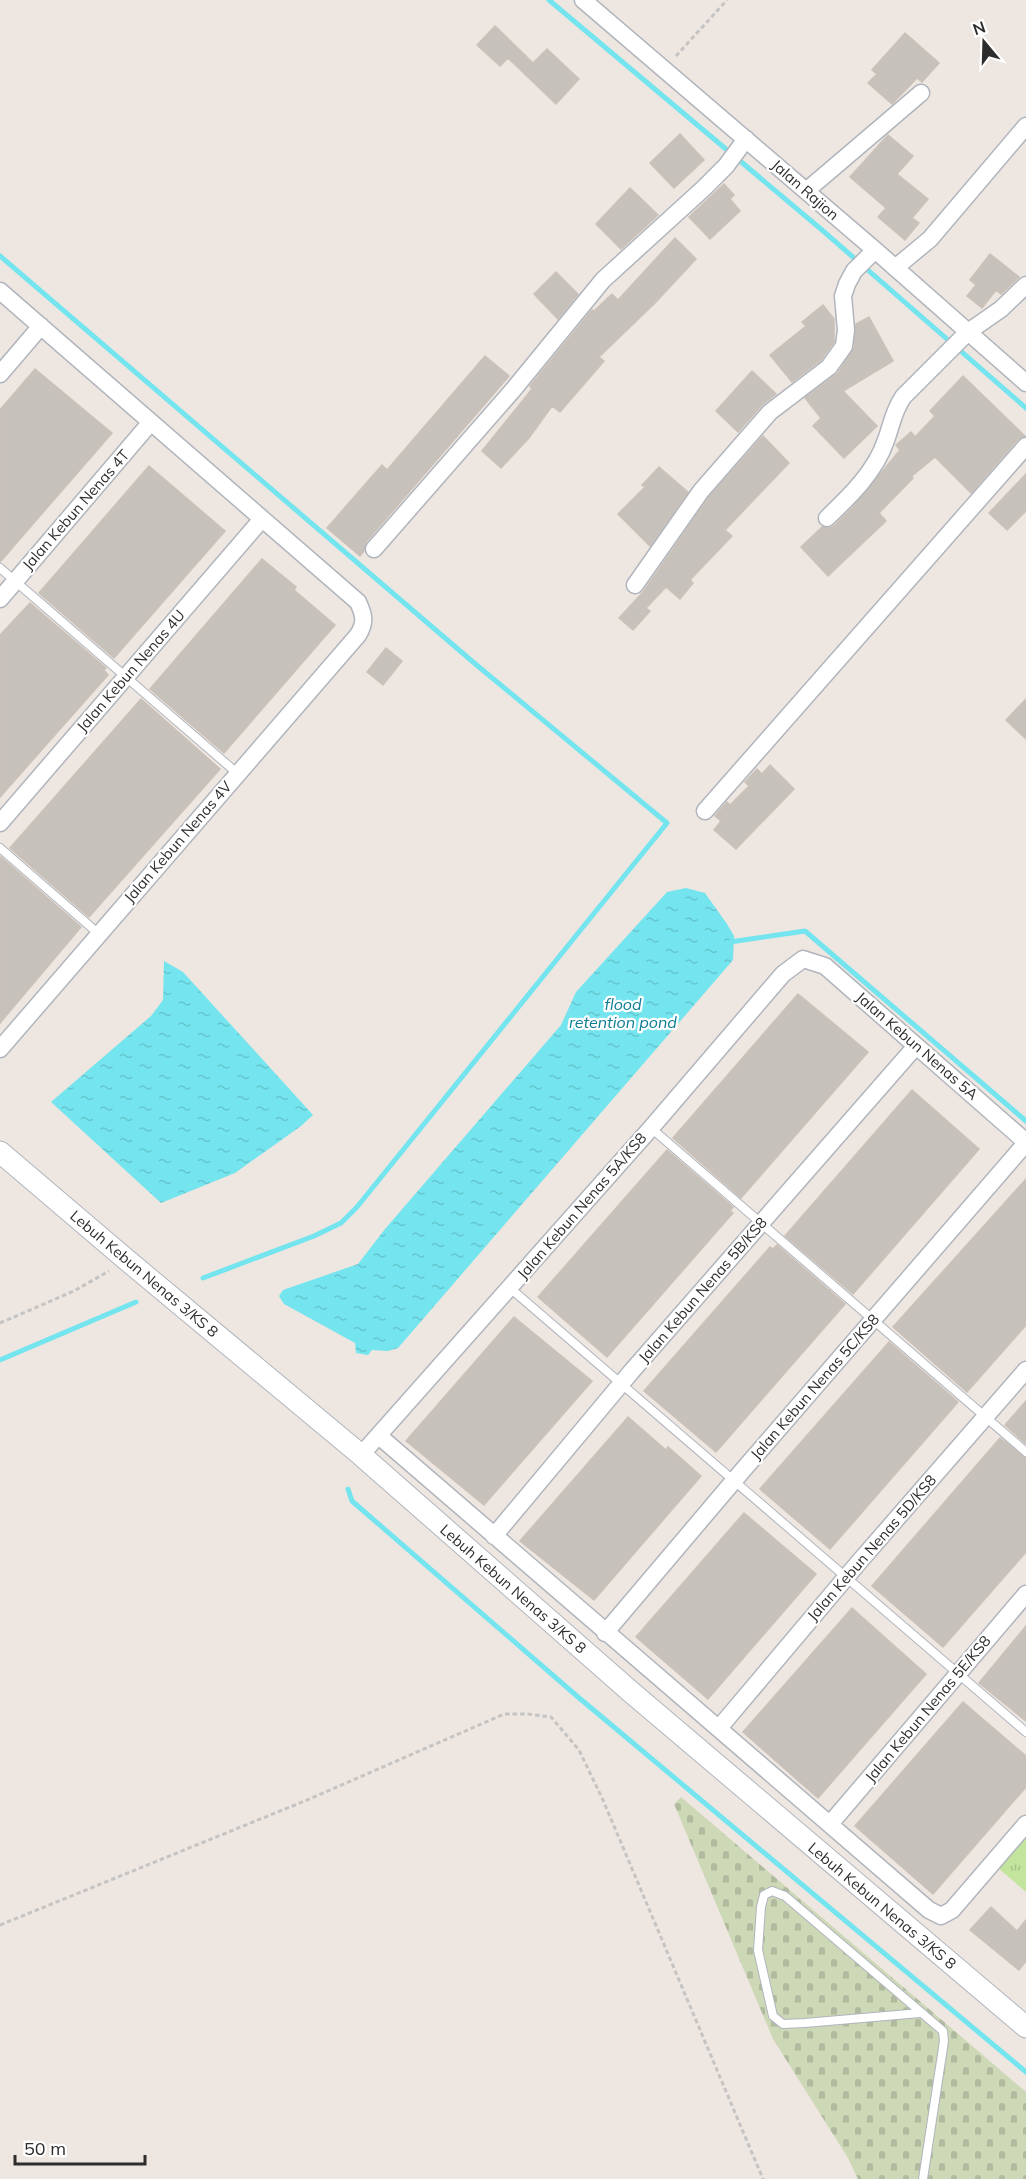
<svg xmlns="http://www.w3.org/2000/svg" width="1026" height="2179" font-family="Mulish,sans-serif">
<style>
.grass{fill:url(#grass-tufts)}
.cemetery{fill:url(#cemetery-stones)}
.water{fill:url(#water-ripples)}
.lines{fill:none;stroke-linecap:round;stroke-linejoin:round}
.stream{stroke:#74e5ef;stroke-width:5}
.building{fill:#c7c1bb;stroke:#cac1b9;stroke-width:1.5}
.service-casing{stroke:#b0b5bd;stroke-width:10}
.minor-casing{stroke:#b0b5bd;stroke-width:19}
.tertiary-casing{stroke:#b0b5bd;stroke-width:23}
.path{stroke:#c4c4c4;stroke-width:3;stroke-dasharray:4.5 3;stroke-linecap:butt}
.service{stroke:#fff;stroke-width:8}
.minor{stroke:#fff;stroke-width:16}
.tertiary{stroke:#fff;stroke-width:21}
.labels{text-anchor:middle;stroke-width:4.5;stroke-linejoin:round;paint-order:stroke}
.street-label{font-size:15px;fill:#2d2d2d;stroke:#fff}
.water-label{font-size:16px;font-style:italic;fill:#0d7d93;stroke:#fff}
</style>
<defs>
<pattern id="grass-tufts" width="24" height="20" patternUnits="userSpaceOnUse" patternTransform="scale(1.5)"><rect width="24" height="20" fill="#c2e49d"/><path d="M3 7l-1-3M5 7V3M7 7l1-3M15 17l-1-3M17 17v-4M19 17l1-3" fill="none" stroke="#a7c488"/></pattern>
<pattern id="cemetery-stones" width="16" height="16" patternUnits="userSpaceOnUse" patternTransform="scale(1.5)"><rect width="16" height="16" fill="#cdd8b7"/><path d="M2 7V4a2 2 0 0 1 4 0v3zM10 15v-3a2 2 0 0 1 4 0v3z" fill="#b0ba9e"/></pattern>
<pattern id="water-ripples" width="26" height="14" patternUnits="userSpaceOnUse" patternTransform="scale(1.5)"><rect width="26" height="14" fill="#74e5ef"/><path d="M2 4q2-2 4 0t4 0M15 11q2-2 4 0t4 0" fill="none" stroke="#65c5cd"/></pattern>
</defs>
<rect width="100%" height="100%" fill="#eee6e0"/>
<path class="grass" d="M 1026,1834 L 1026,1892 L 997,1867 Z"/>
<path class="cemetery" d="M 681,1797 L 1026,2092 L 1026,2179 L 858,2179 L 848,2158 L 773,2039 L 674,1804 Z"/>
<path class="water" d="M 686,888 L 705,893 L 727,924 L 734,936 L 733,960 L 398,1348 L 388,1351 L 372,1350 L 368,1355 L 356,1353 L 355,1343 L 284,1304 L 279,1296 L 283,1290 L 358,1264 L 385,1229 L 561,1025 L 576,992 L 667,892 Z
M 164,961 L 183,972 L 313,1115 L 301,1126 L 235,1173 L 161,1203 L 51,1102 L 151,1016 L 163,1000 Z"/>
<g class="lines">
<path class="stream" d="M 549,0 L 822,230 L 1026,408
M 0,256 L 473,662 L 667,823 L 357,1207 L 341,1223 L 314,1236 L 203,1278
M 730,942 L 805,931 L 1026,1121
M 0,1360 L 136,1302
M 348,1489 L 352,1501 L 578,1697 L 1026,2072"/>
</g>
<path class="building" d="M 495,26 L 533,63 L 547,49 L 579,79 L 556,104 L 508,58 L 500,66 L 477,45 Z
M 905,33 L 939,63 L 922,82 L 917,78 L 892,104 L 868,83 L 877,74 L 872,70 Z
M 680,134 L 704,160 L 674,188 L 650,163 Z
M 888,135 L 913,156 L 897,174 L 928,199 L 912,218 L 919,223 L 905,240 L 878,217 L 886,208 L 850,177 Z
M 724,184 L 734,195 L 730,199 L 740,211 L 710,239 L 689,217 Z
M 630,188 L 658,215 L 621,249 L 596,224 Z
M 675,238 L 696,259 L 655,303 L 599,357 L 604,361 L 560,412 L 552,406 L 529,438 L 501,468 L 482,451 L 532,389 L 530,386 L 592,310 L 594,311 L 612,294 L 618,300 Z
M 990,254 L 1019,277 L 1001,294 L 996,290 L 982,308 L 967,296 L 976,285 L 970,280 Z
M 556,272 L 578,294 L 558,319 L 534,294 Z
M 823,305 L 834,319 L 834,342 L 821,360 L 792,382 L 770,355 L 806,326 L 802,322 Z
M 869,317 L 893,361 L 843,391 L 877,426 L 844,458 L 813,426 L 821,418 L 805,398 L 838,373 L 854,348 L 856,324 Z
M 485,356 L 509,376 L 366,542 L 364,551 L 360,556 L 327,528 L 382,465 L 387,470 Z
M 35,369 L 112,433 L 0,562 L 0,410 Z
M 752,371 L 776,394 L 762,405 L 738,432 L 716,411 Z
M 963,376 L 1025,436 L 1018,439 L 971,493 L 935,457 L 912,476 L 913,478 L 879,513 L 886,521 L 828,576 L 801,547 L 822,527 L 829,528 L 834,526 L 852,508 L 900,450 L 896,445 L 911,432 L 915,437 L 935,416 L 930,411 Z
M 763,436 L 789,463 L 725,530 L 732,536 L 690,580 L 693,583 L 680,599 L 666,587 L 646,608 L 650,611 L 633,630 L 619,618 L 644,591 L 709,497 Z
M 149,466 L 225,531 L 114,658 L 39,593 Z
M 659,467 L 688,492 L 650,546 L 618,514 L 645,487 L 642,485 Z
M 1026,474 L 1026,511 L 1007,530 L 989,513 Z
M 262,559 L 296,587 L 294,590 L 335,625 L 224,753 L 150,689 Z
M 30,603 L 106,668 L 104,670 L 108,675 L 0,797 L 0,635 Z
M 386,648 L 402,661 L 383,685 L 367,672 Z
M 141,699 L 220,769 L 89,917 L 10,848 Z
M 1026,699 L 1026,739 L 1006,720 Z
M 770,765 L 794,789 L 736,849 L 714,830 L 721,821 L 715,816 L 727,802 L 730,805 L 749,786 L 745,782 L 757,769 L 762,774 Z
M 1,857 L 81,927 L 0,1023 L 0,859 Z
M 798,994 L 868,1052 L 741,1198 L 673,1138 Z
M 912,1090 L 979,1149 L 853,1294 L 785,1236 Z
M 667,1150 L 733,1207 L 730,1211 L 733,1213 L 607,1357 L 538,1297 Z
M 1026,1179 L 1026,1325 L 967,1392 L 893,1327 Z
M 777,1245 L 845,1304 L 716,1452 L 644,1391 L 770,1247 L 773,1249 Z
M 514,1317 L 592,1381 L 484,1505 L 406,1441 Z
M 889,1342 L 958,1402 L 830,1549 L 760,1489 Z
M 1026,1401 L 1026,1444 L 1005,1425 Z
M 628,1417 L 666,1450 L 668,1447 L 701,1476 L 594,1600 L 520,1541 Z
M 1000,1438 L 1026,1458 L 1026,1552 L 943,1647 L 872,1586 Z
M 744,1513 L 816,1574 L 708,1699 L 636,1637 Z
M 852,1608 L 926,1674 L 818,1798 L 743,1732 Z
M 1026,1626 L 1026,1721 L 979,1683 Z
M 963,1702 L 1026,1756 L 1026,1787 L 933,1894 L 855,1826 Z
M 991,1907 L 1017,1931 L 1026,1920 L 1026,1961 L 1019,1970 L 970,1930 Z"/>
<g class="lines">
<defs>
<path id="service" d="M 0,568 L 237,773
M 0,848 L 99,934
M 651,1128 L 1026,1452
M 510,1288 L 1026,1732
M 920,2013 L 805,2023 L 783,2024 L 773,2016 L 758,1950 L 761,1907 L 764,1895 L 772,1891 L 785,1896 L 943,2031 L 944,2041 L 923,2179"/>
<path id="minor" d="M 583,0 L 875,250 L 1026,383
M 806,191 L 921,93
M 895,268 L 930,239 L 1026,126
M 0,291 L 358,602 C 364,615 366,622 358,635 L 0,1049
M 0,374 L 41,326
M 827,518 C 850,496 876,471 886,440 C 892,424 893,412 903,397 L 968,332 L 1001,309 L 1026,285
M 374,549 L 513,390 L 603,280 L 704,188 L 726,166 L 746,139
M 635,585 L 701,491 L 770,412 L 829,367 L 844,346 L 846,330 L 843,296 L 847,284 L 854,271 L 875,250
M 0,599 L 151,422
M 705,811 L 1026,446
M 0,823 L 262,519
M 379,1436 L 929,1910 L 941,1916 L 952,1910 L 1026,1824
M 361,1455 L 651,1128 L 783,974 L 803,959 L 825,966 L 1026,1142
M 494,1536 L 631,1372 L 916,1046
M 605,1633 L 743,1470 L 1026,1143
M 719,1728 L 859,1562 L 1026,1370
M 830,1824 L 1026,1594"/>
<path id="tertiary" d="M 0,1152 L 128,1261 L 361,1455 L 631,1692 L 1026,2027"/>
</defs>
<use href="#service" class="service-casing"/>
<use href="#minor" class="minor-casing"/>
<use href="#tertiary" class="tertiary-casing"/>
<path class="path" d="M 676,56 L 727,0
M 0,1323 L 74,1291 L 109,1271
M 0,1925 L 312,1798 L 504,1714 L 527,1714 L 551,1717 L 579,1750 L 603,1800 L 763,2179"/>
<use href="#service" class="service"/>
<use href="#minor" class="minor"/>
<use href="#tertiary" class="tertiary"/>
</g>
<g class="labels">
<g class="street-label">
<text transform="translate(805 190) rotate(41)" y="5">Jalan Rajion</text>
<text transform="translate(76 510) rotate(-49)" y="5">Jalan Kebun Nenas 4T</text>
<text transform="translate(131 671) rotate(-49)" y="5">Jalan Kebun Nenas 4U</text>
<text transform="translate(178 842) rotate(-49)" y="5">Jalan Kebun Nenas 4V</text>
<text transform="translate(917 1046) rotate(41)" y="5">Jalan Kebun Nenas 5A</text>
<text transform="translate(582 1206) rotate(-49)" y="5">Jalan Kebun Nenas 5A/KS8</text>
<text transform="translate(144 1274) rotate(40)" y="5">Lebuh Kebun Nenas 3/KS 8</text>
<text transform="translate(703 1290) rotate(-49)" y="5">Jalan Kebun Nenas 5B/KS8</text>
<text transform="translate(815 1387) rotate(-49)" y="5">Jalan Kebun Nenas 5C/KS8</text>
<text transform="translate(872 1548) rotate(-49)" y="5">Jalan Kebun Nenas 5D/KS8</text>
<text transform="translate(513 1589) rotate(41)" y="5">Lebuh Kebun Nenas 3/KS 8</text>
<text transform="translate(928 1709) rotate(-50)" y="5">Jalan Kebun Nenas 5E/KS8</text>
<text transform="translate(882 1906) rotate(40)" y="5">Lebuh Kebun Nenas 3/KS 8</text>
</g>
<g class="water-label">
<text x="623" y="1010">flood<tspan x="623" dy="18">retention pond</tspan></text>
</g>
</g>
<g transform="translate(984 42) rotate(341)" stroke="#ffffff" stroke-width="4.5" paint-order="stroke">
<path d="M0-4.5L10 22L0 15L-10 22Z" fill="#2d2d2d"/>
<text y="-9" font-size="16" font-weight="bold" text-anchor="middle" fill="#2d2d2d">N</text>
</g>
<path d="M15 2155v9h130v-9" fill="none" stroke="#2d2d2d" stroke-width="3"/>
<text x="24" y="2155" font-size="18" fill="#2d2d2d" stroke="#ffffff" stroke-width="4.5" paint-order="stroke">50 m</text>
</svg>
